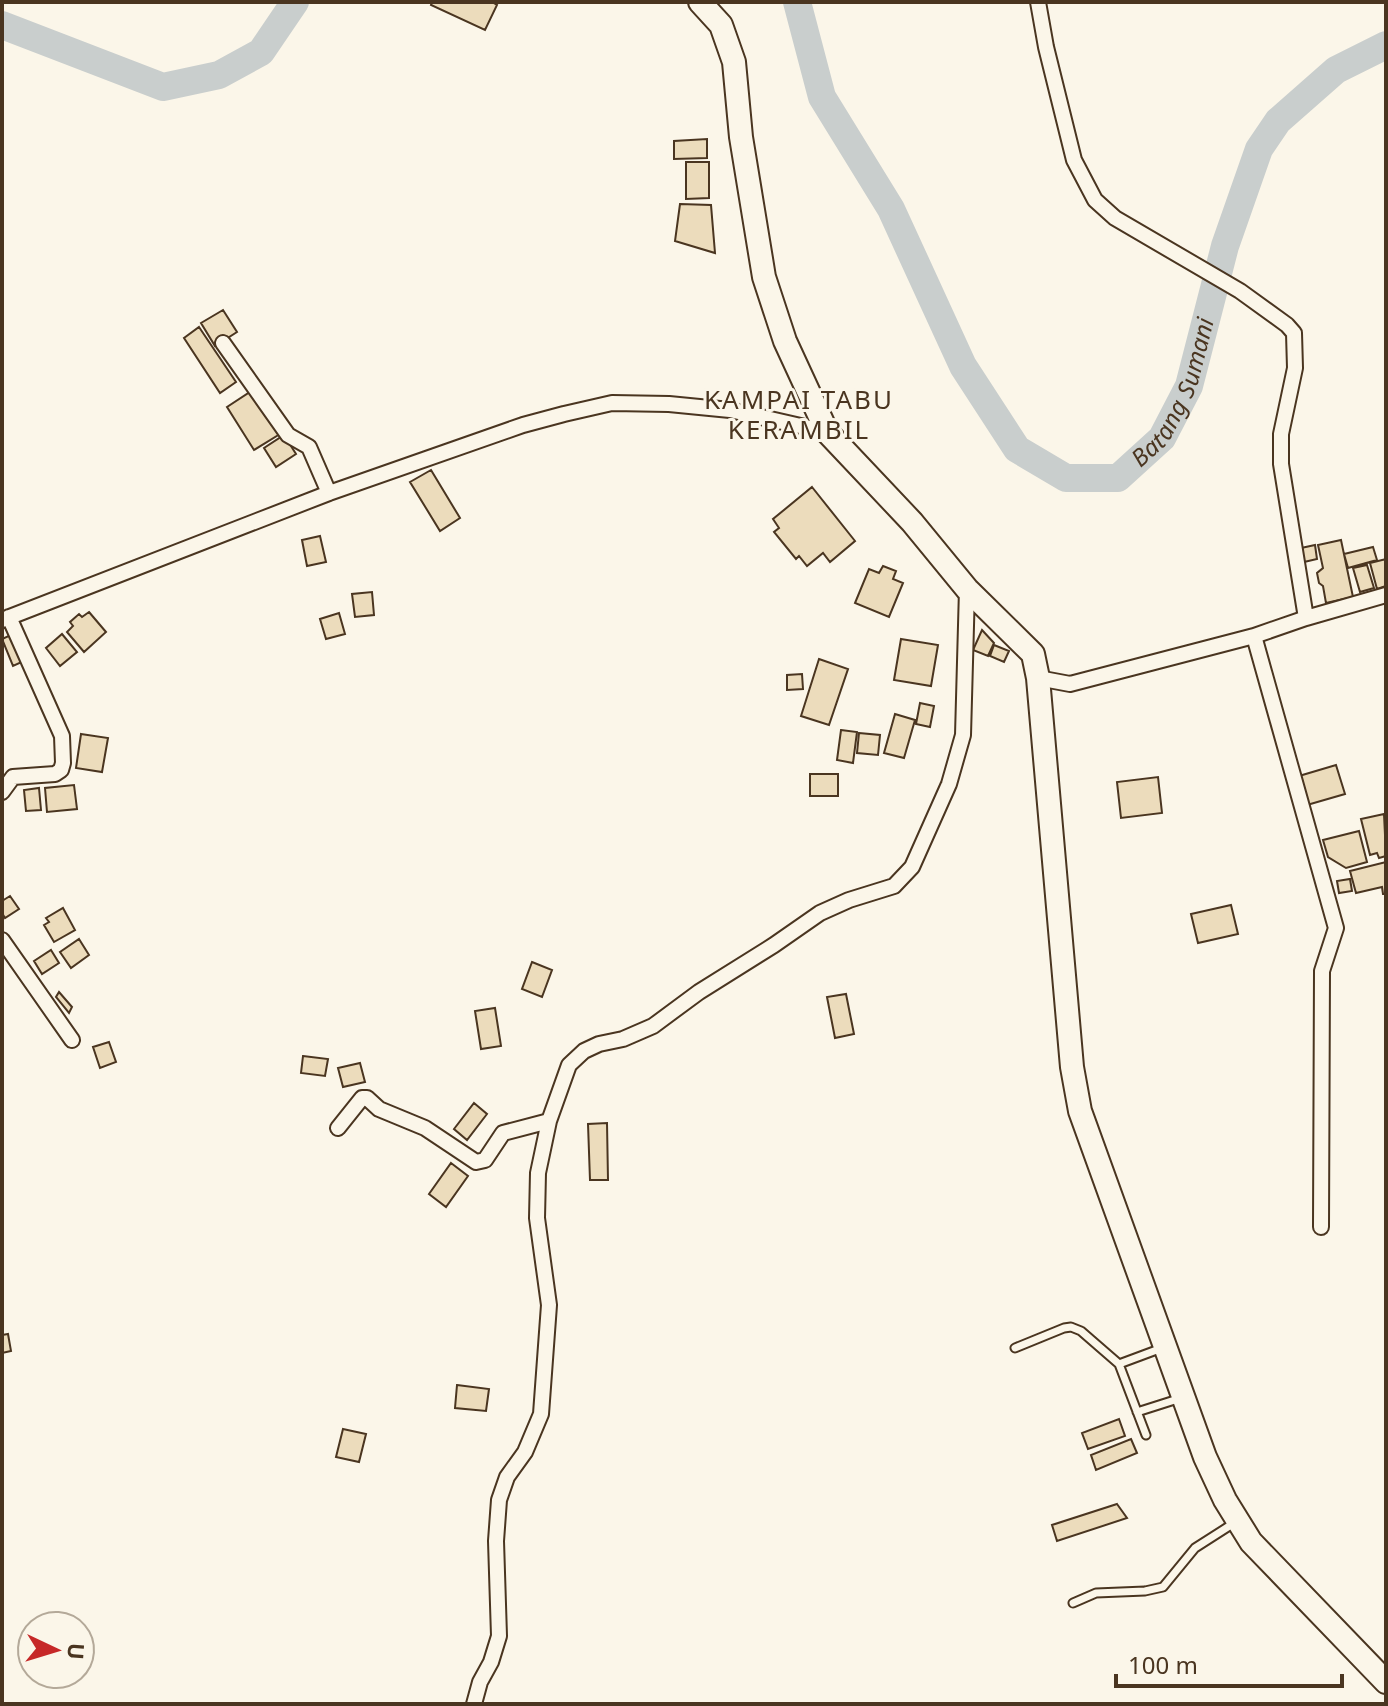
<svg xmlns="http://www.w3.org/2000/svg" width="1388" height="1706" font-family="'Noto Sans',sans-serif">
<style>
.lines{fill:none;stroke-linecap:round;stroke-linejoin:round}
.river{stroke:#c9cecd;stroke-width:28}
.building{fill:#ecdcbc;stroke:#4a3520;stroke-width:2}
.service-casing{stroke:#4a3520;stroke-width:11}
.minor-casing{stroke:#4a3520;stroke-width:18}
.trunk-casing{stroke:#4a3520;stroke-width:26}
.service{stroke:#fbf6e9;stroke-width:7}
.minor{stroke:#fbf6e9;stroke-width:14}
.trunk{stroke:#fbf6e9;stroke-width:22}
.labels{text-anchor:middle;stroke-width:6;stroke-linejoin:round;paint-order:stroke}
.water-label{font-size:24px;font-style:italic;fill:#4a3520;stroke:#fbf6e9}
.quarter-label{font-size:26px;letter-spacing:2px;fill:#4a3520;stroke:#fbf6e9}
</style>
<rect width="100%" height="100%" fill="#fbf6e9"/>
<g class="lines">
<g class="river">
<path id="s1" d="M 797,2 L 822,97 L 891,209 L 963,366 L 1017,449 L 1066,478 L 1118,478 L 1162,438 L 1189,386 L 1225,246 L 1259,149 L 1278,121 L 1336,70 L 1386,45"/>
<path d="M 2,25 L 163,87 L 219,75 L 261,52 L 295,2"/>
</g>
</g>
<path class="building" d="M 432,2 L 492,2 L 497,5 L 485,30 L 431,5 Z
M 707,139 L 707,158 L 674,159 L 674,141 Z
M 686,162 L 709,162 L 709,198 L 686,199 Z
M 680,204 L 711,205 L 715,253 L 675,241 Z
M 223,310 L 237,332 L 215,346 L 201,323 Z
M 199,327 L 236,382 L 220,393 L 184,338 Z
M 253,390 L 280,434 L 254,450 L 227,407 Z
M 284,435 L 296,454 L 276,467 L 264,448 Z
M 431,470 L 460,518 L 440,531 L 410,482 Z
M 812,487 L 855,541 L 830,562 L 823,553 L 807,566 L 799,556 L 796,559 L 774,532 L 779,528 L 773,519 Z
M 320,536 L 326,562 L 307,566 L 302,540 Z
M 1341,540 L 1353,597 L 1326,603 L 1323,586 L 1319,583 L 1317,573 L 1323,568 L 1318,545 Z
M 1315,545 L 1317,559 L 1304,562 L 1301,548 Z
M 1373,547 L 1377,560 L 1348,568 L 1344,554 Z
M 1386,559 L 1386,586 L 1377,589 L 1370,563 Z
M 1367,565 L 1374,588 L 1360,592 L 1353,568 Z
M 883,566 L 896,571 L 893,579 L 903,583 L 889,617 L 855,603 L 869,569 L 879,573 Z
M 372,592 L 374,615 L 355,617 L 352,594 Z
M 89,612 L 106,632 L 84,652 L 67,632 L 73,626 L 70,622 L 79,614 L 82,617 Z
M 339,613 L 345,634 L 326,639 L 320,619 Z
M 982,630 L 994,643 L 988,656 L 973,650 Z
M 13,634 L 24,661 L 13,666 L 2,639 Z
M 62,634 L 77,652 L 60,666 L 46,648 Z
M 901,639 L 938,645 L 931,686 L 894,680 Z
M 994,645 L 1009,651 L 1004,662 L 990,656 Z
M 819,659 L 848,669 L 829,725 L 801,716 Z
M 802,674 L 803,689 L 787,690 L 787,675 Z
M 920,703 L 934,706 L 930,727 L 916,724 Z
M 895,714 L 915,720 L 904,758 L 884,753 Z
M 841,730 L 857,732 L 853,763 L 837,760 Z
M 859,733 L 880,735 L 878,755 L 857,753 Z
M 81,734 L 108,738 L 102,772 L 76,768 Z
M 1336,765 L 1345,794 L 1307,805 L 1299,776 Z
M 810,774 L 838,774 L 838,796 L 810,796 Z
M 1158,777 L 1162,813 L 1121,818 L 1117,782 Z
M 74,785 L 77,809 L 47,812 L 45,788 Z
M 39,788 L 41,810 L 26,811 L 24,790 Z
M 1384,814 L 1386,856 L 1379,858 L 1377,853 L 1370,855 L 1361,819 Z
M 1359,831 L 1367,862 L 1346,868 L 1328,857 L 1323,840 Z
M 1386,862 L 1386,894 L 1383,894 L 1382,887 L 1356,893 L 1350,871 Z
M 1350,879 L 1352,891 L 1339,893 L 1337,881 Z
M 10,896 L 19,909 L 5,918 L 2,913 L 2,901 Z
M 1231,905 L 1238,934 L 1198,943 L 1191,914 Z
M 63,908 L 75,930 L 54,942 L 44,925 L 49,922 L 46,918 Z
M 79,939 L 89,955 L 71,968 L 60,952 Z
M 51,950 L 59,963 L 42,974 L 34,961 Z
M 532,962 L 552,970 L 542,997 L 522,989 Z
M 59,992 L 72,1007 L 69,1013 L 56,997 Z
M 846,994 L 854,1034 L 835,1038 L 827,997 Z
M 495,1008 L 501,1046 L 481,1049 L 475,1011 Z
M 109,1042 L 116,1062 L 100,1068 L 93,1047 Z
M 303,1056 L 328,1059 L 325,1076 L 301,1073 Z
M 360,1063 L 365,1082 L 343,1087 L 338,1068 Z
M 474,1103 L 487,1114 L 467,1140 L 454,1129 Z
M 607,1123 L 608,1180 L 590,1180 L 588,1124 Z
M 451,1163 L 468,1176 L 446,1207 L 429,1194 Z
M 8,1334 L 11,1351 L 2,1353 L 2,1335 Z
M 457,1385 L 489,1389 L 486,1411 L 455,1408 Z
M 1119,1419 L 1125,1436 L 1088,1449 L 1082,1433 Z
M 343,1429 L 366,1434 L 359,1462 L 336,1457 Z
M 1131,1439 L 1137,1453 L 1096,1470 L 1091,1455 Z
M 1117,1504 L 1127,1518 L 1057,1541 L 1052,1525 Z"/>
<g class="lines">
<defs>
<path id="service" d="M 1015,1348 L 1064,1328 L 1071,1327 L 1081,1331 L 1119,1364 L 1146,1435
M 1119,1364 L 1162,1348
M 1137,1412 L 1181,1398
M 1073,1603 L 1096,1593 L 1145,1591 L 1163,1587 L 1195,1548 L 1234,1523"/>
<path id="minor" d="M 1038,2 L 1046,47 L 1074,160 L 1095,200 L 1115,218 L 1240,291 L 1287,325 L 1294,333 L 1295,368 L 1281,434 L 1281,464 L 1306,618
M 223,343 L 288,435 L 309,447 L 329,493
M 2,620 L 329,493 L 523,425 L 564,414 L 612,403 L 669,404 L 730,410 L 827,432
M 1254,636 L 1336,928 L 1322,971 L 1321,1227
M 1038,678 L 1070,684 L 1254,636 L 1306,618 L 1386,595
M 2,792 L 13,777 L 55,774 L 61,770 L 63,763 L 62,736 L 9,617
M 2,940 L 72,1040
M 338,1128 L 362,1098 L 367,1098 L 379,1109 L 425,1128 L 476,1162 L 485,1160 L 503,1133 L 549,1121
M 474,1704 L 480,1682 L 491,1662 L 499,1636 L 496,1541 L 499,1500 L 507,1477 L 525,1452 L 541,1414 L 549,1305 L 537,1218 L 538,1173 L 549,1121 L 569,1065 L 584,1051 L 599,1044 L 623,1039 L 653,1026 L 699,992 L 774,945 L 820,913 L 849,900 L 894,886 L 912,867 L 949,784 L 963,735 L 967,589"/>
<path id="trunk" d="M 700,2 L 721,25 L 734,62 L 741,137 L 764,277 L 785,341 L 827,432 L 912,522 L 967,589 L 1033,654 L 1038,678 L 1072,1067 L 1080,1111 L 1205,1457 L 1225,1500 L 1251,1542 L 1386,1682"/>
</defs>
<use href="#service" class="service-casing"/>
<use href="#minor" class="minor-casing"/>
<use href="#trunk" class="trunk-casing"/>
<use href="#service" class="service"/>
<use href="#minor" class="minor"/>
<use href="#trunk" class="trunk"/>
</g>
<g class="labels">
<g class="water-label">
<text dy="8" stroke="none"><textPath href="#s1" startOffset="716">Batang Sumani</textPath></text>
</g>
<g class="quarter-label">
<text x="799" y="409">KAMPAI TABU<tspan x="799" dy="30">KERAMBIL</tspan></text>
</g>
</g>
<rect width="1388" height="1706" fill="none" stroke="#4a3520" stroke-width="8"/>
<g transform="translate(56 1650) rotate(94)"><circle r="38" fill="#fbf6e9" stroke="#b4a999" stroke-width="2"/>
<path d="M0-6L14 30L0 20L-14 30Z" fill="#c62828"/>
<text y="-12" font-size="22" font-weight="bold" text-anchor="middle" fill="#4a3520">U</text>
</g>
<path d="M1116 1674v12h226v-12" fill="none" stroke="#4a3520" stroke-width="4"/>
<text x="1128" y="1674" font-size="24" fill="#4a3520" stroke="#fbf6e9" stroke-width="6" paint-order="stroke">100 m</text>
</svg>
